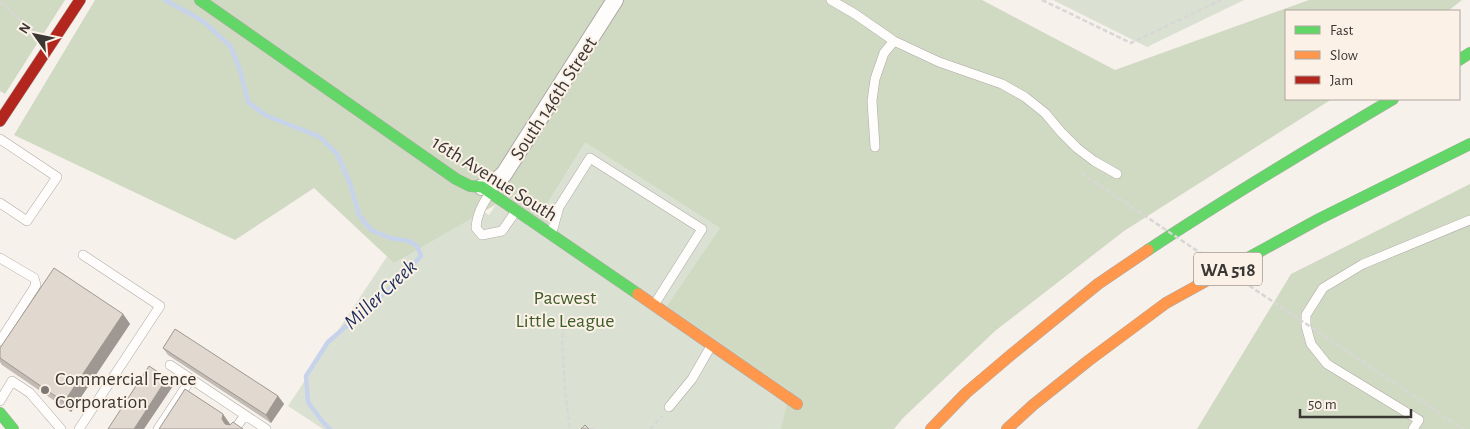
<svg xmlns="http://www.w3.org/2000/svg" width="1470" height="429" font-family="'Alegreya Sans',sans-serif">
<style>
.green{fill:#dbe1d2}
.forest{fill:#d0dac3}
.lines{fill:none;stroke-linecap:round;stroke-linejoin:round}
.stream{stroke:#c7d3ea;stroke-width:4.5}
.lane-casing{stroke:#ada9a5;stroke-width:10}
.street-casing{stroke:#ada9a5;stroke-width:18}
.fast-casing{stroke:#ada9a5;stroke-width:12}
.slow-casing{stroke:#ada9a5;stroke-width:12}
.jam-casing{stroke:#ada9a5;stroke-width:12}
.path{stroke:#d8d7d5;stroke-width:2.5;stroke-dasharray:5 2.5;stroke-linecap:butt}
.lane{stroke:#fefdfc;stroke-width:9}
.street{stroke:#fefdfc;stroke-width:16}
.fast{stroke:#63d668;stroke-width:11}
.slow{stroke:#ff974d;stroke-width:11}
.jam{stroke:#b3261e;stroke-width:11}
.path-bridge{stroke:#d8d7d5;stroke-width:2.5;stroke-dasharray:5 2.5;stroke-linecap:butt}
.wall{fill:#c2bab3}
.shaded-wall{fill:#9e9792}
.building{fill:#e1d8d0;stroke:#9e9792}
.poi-dot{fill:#7c7773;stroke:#fbf1e7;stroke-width:2}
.labels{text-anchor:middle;stroke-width:4;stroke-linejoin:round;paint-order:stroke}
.shield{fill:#fbf1e7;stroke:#746e69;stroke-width:1}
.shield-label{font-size:19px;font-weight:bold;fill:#3a3633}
.street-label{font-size:20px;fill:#3a3633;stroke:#fbf1e7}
.park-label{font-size:20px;fill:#3f5d2a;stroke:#fbf1e7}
.poi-label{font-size:20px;fill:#3a3633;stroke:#fbf1e7;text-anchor:start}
.water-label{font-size:21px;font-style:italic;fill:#192e5b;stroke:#fbf1e7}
</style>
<rect width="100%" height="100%" fill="#f6f1eb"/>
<path class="green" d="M 1053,0 L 1244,0 L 1147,47 Z
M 557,113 L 731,229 L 843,429 L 323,429 L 288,406 L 437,181 L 489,215 Z"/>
<path class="forest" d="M 0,0 L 65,0 L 5,94 L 0,91 Z
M 95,0 L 982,0 L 1115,70 L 1309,0 L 1462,0 L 1448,11 L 1286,11 L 1286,99 L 1332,99 L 1124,231 L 995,331 L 903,418 L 894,429 L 781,429 L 790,391 L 667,306 L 720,228 L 585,142 L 548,202 L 553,217 L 547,225 L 509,197 L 394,263 L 314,188 L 235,240 L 14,135 Z
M 1470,184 L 1470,429 L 1197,429 L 1291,274 Z"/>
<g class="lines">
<path class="stream" d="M 165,0 L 203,21 L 231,47 L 240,70 L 248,102 L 265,115 L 320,137 L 337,154 L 350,183 L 359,215 L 371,230 L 390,238 L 409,241 L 417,246 L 421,256 L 394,285 L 328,342 L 306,376 L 308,402 L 322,421 L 330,429"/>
<defs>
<path id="lane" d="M 831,0 L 855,14 L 894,41 L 939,62 L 1002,84 L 1025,97 L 1045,113 L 1061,132 L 1077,148 L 1094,161 L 1117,174
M 0,139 L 57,177 L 27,221 L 0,203
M 875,147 L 872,101 L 875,79 L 884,53 L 894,41
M 490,193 C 482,205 477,214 476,228 L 482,235 L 502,231 L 516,211
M 552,232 L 559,207 L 590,158 L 702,229 L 654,305
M 0,258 L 34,278 L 36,285 L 0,341
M 170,365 L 266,429
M 0,401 L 12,381 L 30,393 L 61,429
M 669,407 L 692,379 L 711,346
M 79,429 L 160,306 L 83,255
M 158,429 L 191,379
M 235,429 L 245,415
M 1413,429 L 1419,420 L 1327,364 L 1311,344 L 1306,326 L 1306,315 L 1323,288 L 1363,264 L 1470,220"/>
<path id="street" d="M 482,187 L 494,183 L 504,174 L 615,0"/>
<path id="fast" d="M 200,0 L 456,179 L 470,186 L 482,187 L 638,294
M 1459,60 L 1470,53
M 1148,250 C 1228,197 1310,148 1393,99
M 1224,271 L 1319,219 L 1470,144
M 0,413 L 13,429"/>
<path id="slow" d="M 638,294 L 797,404
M 931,429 L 966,393 L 1012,354 L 1098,284 L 1148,250
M 1007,429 L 1033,405 L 1088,361 L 1166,303 L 1224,271"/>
<path id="jam" d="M 0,121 L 80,0"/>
</defs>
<use href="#lane" class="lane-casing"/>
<use href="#street" class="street-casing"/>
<use href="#fast" class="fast-casing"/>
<use href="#slow" class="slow-casing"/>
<use href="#jam" class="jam-casing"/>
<path class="path" d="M 1042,0 L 1131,43 L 1221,0
M 0,4 L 2,3 L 26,26 L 37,32
M 568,319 L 564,327 L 562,342 L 565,390 L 570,429
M 590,429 L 595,429
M 650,429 L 663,416"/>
<use href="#lane" class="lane"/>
<use href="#street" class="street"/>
<use href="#fast" class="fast"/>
<use href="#slow" class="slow"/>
<use href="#jam" class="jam"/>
<path class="path-bridge" d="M 1081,173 L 1463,429"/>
</g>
<path class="wall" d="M 123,314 L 130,324 L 71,412 L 2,365 L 0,362 L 0,348 Z
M 163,348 L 278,396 L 284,404 L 271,423 L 168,355 Z"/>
<path class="shaded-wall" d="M 123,314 L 130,324 L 71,412 L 64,402 Z
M 167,378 L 173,386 L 144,429 L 134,429 Z
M 278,396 L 284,404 L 271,423 L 266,415 Z
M 223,414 L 230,424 L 229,429 L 228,429 L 222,419 Z"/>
<path class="building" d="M 54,268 L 123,314 L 64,402 L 0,358 L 0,348 Z
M 175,329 L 278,396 L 266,415 L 163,348 Z
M 149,366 L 167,378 L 134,429 L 108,429 Z
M 185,389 L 223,414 L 222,419 L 225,424 L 230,425 L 233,422 L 243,429 L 159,429 Z
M 585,425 L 589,429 L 581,429 Z"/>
<circle class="poi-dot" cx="45" cy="390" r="5"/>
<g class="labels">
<rect class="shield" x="1194" y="252.5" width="68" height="33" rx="4"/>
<g class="shield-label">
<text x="1228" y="276">WA 518</text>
</g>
<g class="street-label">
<text transform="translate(553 98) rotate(-57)" y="7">South 146th Street</text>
<text transform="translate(495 178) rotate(32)" y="7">16th Avenue South</text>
</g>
<g class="park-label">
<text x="565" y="304">Pacwest<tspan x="565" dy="23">Little League</tspan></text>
</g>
<g class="poi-label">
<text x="55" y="385">Commercial Fence<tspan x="55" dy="23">Corporation</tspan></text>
</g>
<g class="water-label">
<text transform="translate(380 294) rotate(-43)" y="7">Miller Creek</text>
</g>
</g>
<rect x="1285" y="10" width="175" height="90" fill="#fbf1e7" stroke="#aea69f"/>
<rect x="1295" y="26" width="25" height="8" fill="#63d668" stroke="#aea69f"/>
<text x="1330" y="35" font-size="15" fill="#3a3633">Fast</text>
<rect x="1295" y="51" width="25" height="8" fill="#ff974d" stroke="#aea69f"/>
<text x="1330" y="60" font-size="15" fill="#3a3633">Slow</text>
<rect x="1295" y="76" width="25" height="8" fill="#b3261e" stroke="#aea69f"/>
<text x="1330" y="85" font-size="15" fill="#3a3633">Jam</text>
<g transform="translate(35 35) rotate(303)" stroke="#fbf1e7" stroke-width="4" paint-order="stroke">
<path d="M0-4L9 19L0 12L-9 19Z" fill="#3a3633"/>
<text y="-8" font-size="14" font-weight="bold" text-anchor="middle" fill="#3a3633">N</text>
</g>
<path d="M1300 409v8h111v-8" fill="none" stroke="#3a3633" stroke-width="2.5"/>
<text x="1308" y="409" font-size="15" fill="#3a3633" stroke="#fbf1e7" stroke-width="4" paint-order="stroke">50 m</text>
</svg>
